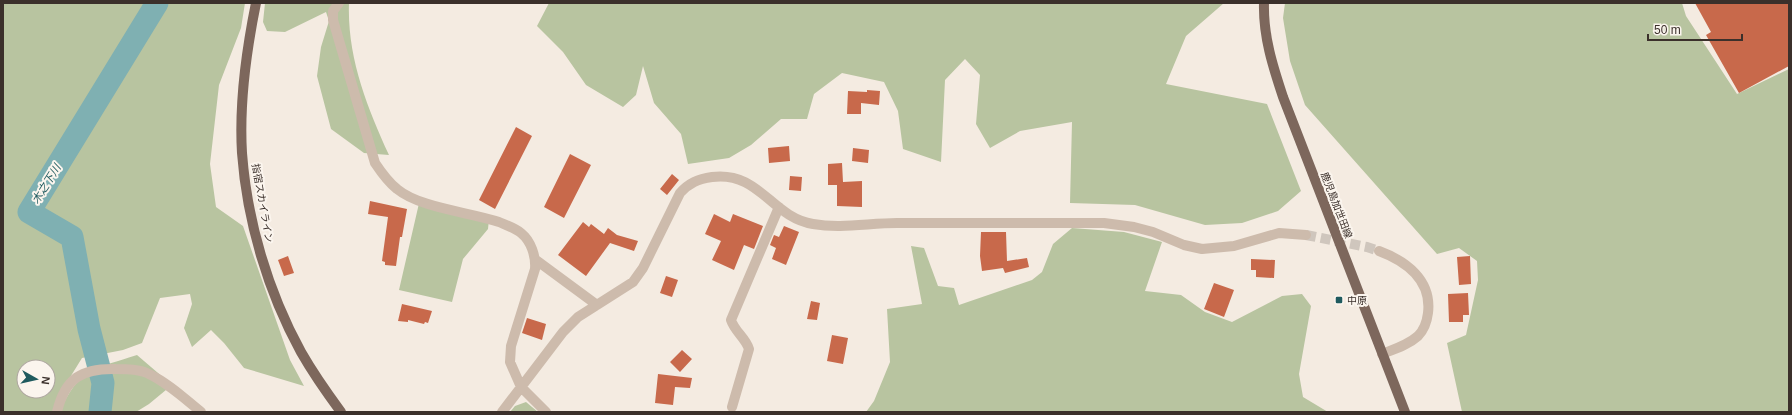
<svg xmlns="http://www.w3.org/2000/svg" width="1792" height="415" font-family="Arial,'Noto Sans JP',sans-serif">
<style>
.green{fill:#b8c4a0;fill-rule:evenodd}
.lines{fill:none;stroke-linecap:round;stroke-linejoin:round}
.river{stroke:#7fb0b2;stroke-width:23}
.building{fill:#c8694b}
.street-tunnel{stroke:#cfc6bd;stroke-width:10;stroke-dasharray:10 5;stroke-linecap:butt}
.street{stroke:#cdbbac;stroke-width:10}
.primary{stroke:#7d675c;stroke-width:10}
.poi-dot{fill:#1f5a5e;stroke:#fbf5ee;stroke-width:1.5}
.labels{text-anchor:middle;stroke-width:4;stroke-linejoin:round;paint-order:stroke}
.street-label{font-size:10px;fill:#3b302b;stroke:#fbf5ee}
.poi-label{font-size:10px;fill:#3b302b;stroke:#fbf5ee;text-anchor:start}
.water-label{font-size:11px;font-style:italic;fill:#1f5a5e;stroke:#fbf5ee}
</style>
<rect width="100%" height="100%" fill="#f4ebe1"/>
<path class="green" d="M 3,3 L 245,3 L 241,28 L 219,85 L 210,164 L 216,207 L 243,226 L 290,360 L 304,386 L 244,368 L 224,343 L 211,330 L 192,347 L 184,328 L 192,304 L 190,294 L 160,298 L 142,343 L 123,350 L 82,358 L 61,392 L 53,412 L 3,412 ZM 24,367 L 48,367 L 48,391 L 24,391 Z
M 265,3 L 349,3 C 347,57 367,107 389,155 L 364,153 L 331,129 L 317,76 L 321,47 L 329,21 L 326,12 L 285,32 L 267,31 L 263,22 Z
M 549,3 L 1224,3 L 1186,36 L 1166,84 L 1267,104 L 1301,191 L 1278,211 L 1242,223 L 1205,225 L 1135,205 L 1070,203 L 1072,122 L 1020,131 L 990,148 L 976,124 L 980,75 L 965,59 L 945,80 L 941,162 L 903,149 L 898,111 L 884,82 L 842,73 L 814,94 L 807,119 L 781,119 L 751,145 L 729,158 L 688,164 L 681,134 L 654,103 L 643,66 L 636,95 L 623,107 L 586,85 L 563,52 L 537,26 Z
M 1285,3 L 1682,3 L 1686,16 L 1737,94 L 1789,69 L 1789,412 L 1462,412 L 1447,343 L 1466,335 L 1478,280 L 1477,261 L 1459,248 L 1437,254 L 1305,105 L 1290,61 L 1283,18 Z
M 420,199 L 489,219 L 488,229 L 463,259 L 452,302 L 399,290 Z
M 1072,228 L 1124,232 L 1162,242 L 1145,291 L 1181,295 L 1205,312 L 1232,322 L 1282,296 L 1302,294 L 1311,306 L 1299,374 L 1303,397 L 1328,412 L 866,412 L 874,401 L 890,362 L 887,309 L 922,304 L 911,246 L 924,248 L 938,286 L 954,288 L 959,305 L 1032,280 L 1042,272 L 1053,244 Z
M 137,355 L 172,385 L 149,404 L 136,412 L 60,412 C 77,369 97,368 137,355 Z
M 526,402 L 538,412 L 510,412 L 515,406 Z"/>
<g class="lines">
<path class="river" d="M 100,412 L 103,383 L 89,329 L 72,237 L 29,212 L 157,3"/>
</g>
<path class="building" d="M 1695,3 L 1789,3 L 1789,66 L 1739,93 L 1706,35 L 1711,32 Z
M 867,90 L 880,91 L 879,105 L 861,103 L 861,114 L 847,114 L 848,91 L 867,92 Z
M 516,127 L 532,136 L 495,209 L 479,200 Z
M 789,146 L 790,161 L 769,163 L 768,148 Z
M 853,148 L 869,150 L 868,163 L 852,161 Z
M 570,154 L 591,165 L 564,218 L 544,207 Z
M 842,163 L 843,182 L 862,181 L 862,207 L 837,206 L 837,185 L 828,185 L 828,164 Z
M 672,174 L 679,180 L 667,195 L 660,189 Z
M 790,176 L 802,177 L 801,191 L 789,190 Z
M 370,201 L 407,209 L 402,237 L 400,237 L 396,266 L 385,265 L 385,262 L 382,261 L 388,217 L 368,214 Z
M 714,214 L 730,222 L 733,214 L 763,226 L 754,249 L 744,245 L 734,270 L 712,260 L 721,241 L 705,234 Z
M 583,222 L 589,227 L 591,224 L 604,234 L 608,228 L 617,235 L 638,241 L 634,251 L 610,243 L 586,276 L 558,255 Z
M 784,226 L 799,232 L 786,265 L 772,259 L 776,248 L 770,245 L 774,235 L 779,237 Z
M 981,232 L 1006,232 L 1007,261 L 1027,258 L 1029,267 L 1005,273 L 1003,268 L 982,271 L 980,256 Z
M 288,256 L 294,273 L 284,276 L 278,260 Z
M 1470,256 L 1471,284 L 1459,285 L 1457,257 Z
M 1251,259 L 1275,260 L 1274,278 L 1256,277 L 1256,270 L 1251,270 Z
M 666,276 L 678,280 L 672,297 L 660,293 Z
M 1214,283 L 1234,290 L 1224,317 L 1204,309 Z
M 1468,293 L 1469,315 L 1463,315 L 1463,322 L 1449,322 L 1448,294 Z
M 811,301 L 820,303 L 817,320 L 807,319 Z
M 402,304 L 432,311 L 428,323 L 425,322 L 424,324 L 408,320 L 408,322 L 398,321 Z
M 527,318 L 546,324 L 542,340 L 522,333 Z
M 832,335 L 848,338 L 843,364 L 827,361 Z
M 682,350 L 692,359 L 680,372 L 670,362 Z
M 658,374 L 692,378 L 690,388 L 675,387 L 673,405 L 655,403 Z"/>
<g class="lines">
<path class="street-tunnel" d="M 1306,235 L 1367,247 L 1379,251"/>
<path class="street" d="M 339,3 L 333,11 L 333,20 L 375,163 C 381,172 388,182 397,189 C 420,208 469,212 499,222 C 506,225 515,228 521,233 C 531,241 536,256 535,269 L 511,346 L 510,362 L 521,387 L 546,412
M 1379,251 C 1406,261 1432,280 1428,313 C 1427,321 1424,330 1418,336 C 1408,345 1395,349 1382,354
M 536,260 L 597,305
M 732,407 L 749,349 C 745,337 735,332 731,320 L 779,207
M 57,412 C 65,378 82,368 116,369 C 126,369 140,369 149,374 C 168,383 185,399 201,412
M 502,412 L 563,332 L 578,317 L 633,282 L 643,268 L 680,193 C 689,183 698,179 712,177 C 760,171 771,217 813,224 C 841,229 869,223 897,223 C 966,223 1035,223 1104,223 L 1134,227 L 1153,232 L 1184,245 L 1202,249 L 1234,246 L 1279,233 L 1306,235"/>
<path class="primary" d="M 256,3 C 246,52 239,103 242,153 C 247,221 268,292 301,352 C 313,373 327,393 341,412
M 1264,3 C 1263,36 1273,67 1283,97 L 1405,412"/>
</g>
<rect class="poi-dot" x="1335" y="296" width="8" height="8" rx="2"/>
<g class="labels">
<g class="street-label">
<text transform="translate(263 203) rotate(80)" y="4">指宿スカイライン</text>
<text transform="translate(1337 205) rotate(69)" y="4">鹿児島加世田線</text>
</g>
<g class="poi-label">
<text x="1347" y="304">中原</text>
</g>
<g class="water-label">
<text transform="translate(46 184) rotate(-58)" y="4">木之下川</text>
</g>
</g>
<rect width="1792" height="415" fill="none" stroke="#3b302b" stroke-width="8"/>
<g transform="translate(36 379) rotate(98)"><circle r="19" fill="#fbf5ee" stroke="#aea6a0"/>
<path d="M0-3L7 15L0 10L-7 15Z" fill="#1f5a5e"/>
<text y="-6" font-size="11" font-weight="bold" text-anchor="middle" fill="#3b302b">N</text>
</g>
<path d="M1648 34v6h94v-6" fill="none" stroke="#3b302b" stroke-width="2"/>
<text x="1654" y="34" font-size="12" fill="#3b302b" stroke="#fbf5ee" stroke-width="3" paint-order="stroke">50 m</text>
</svg>
